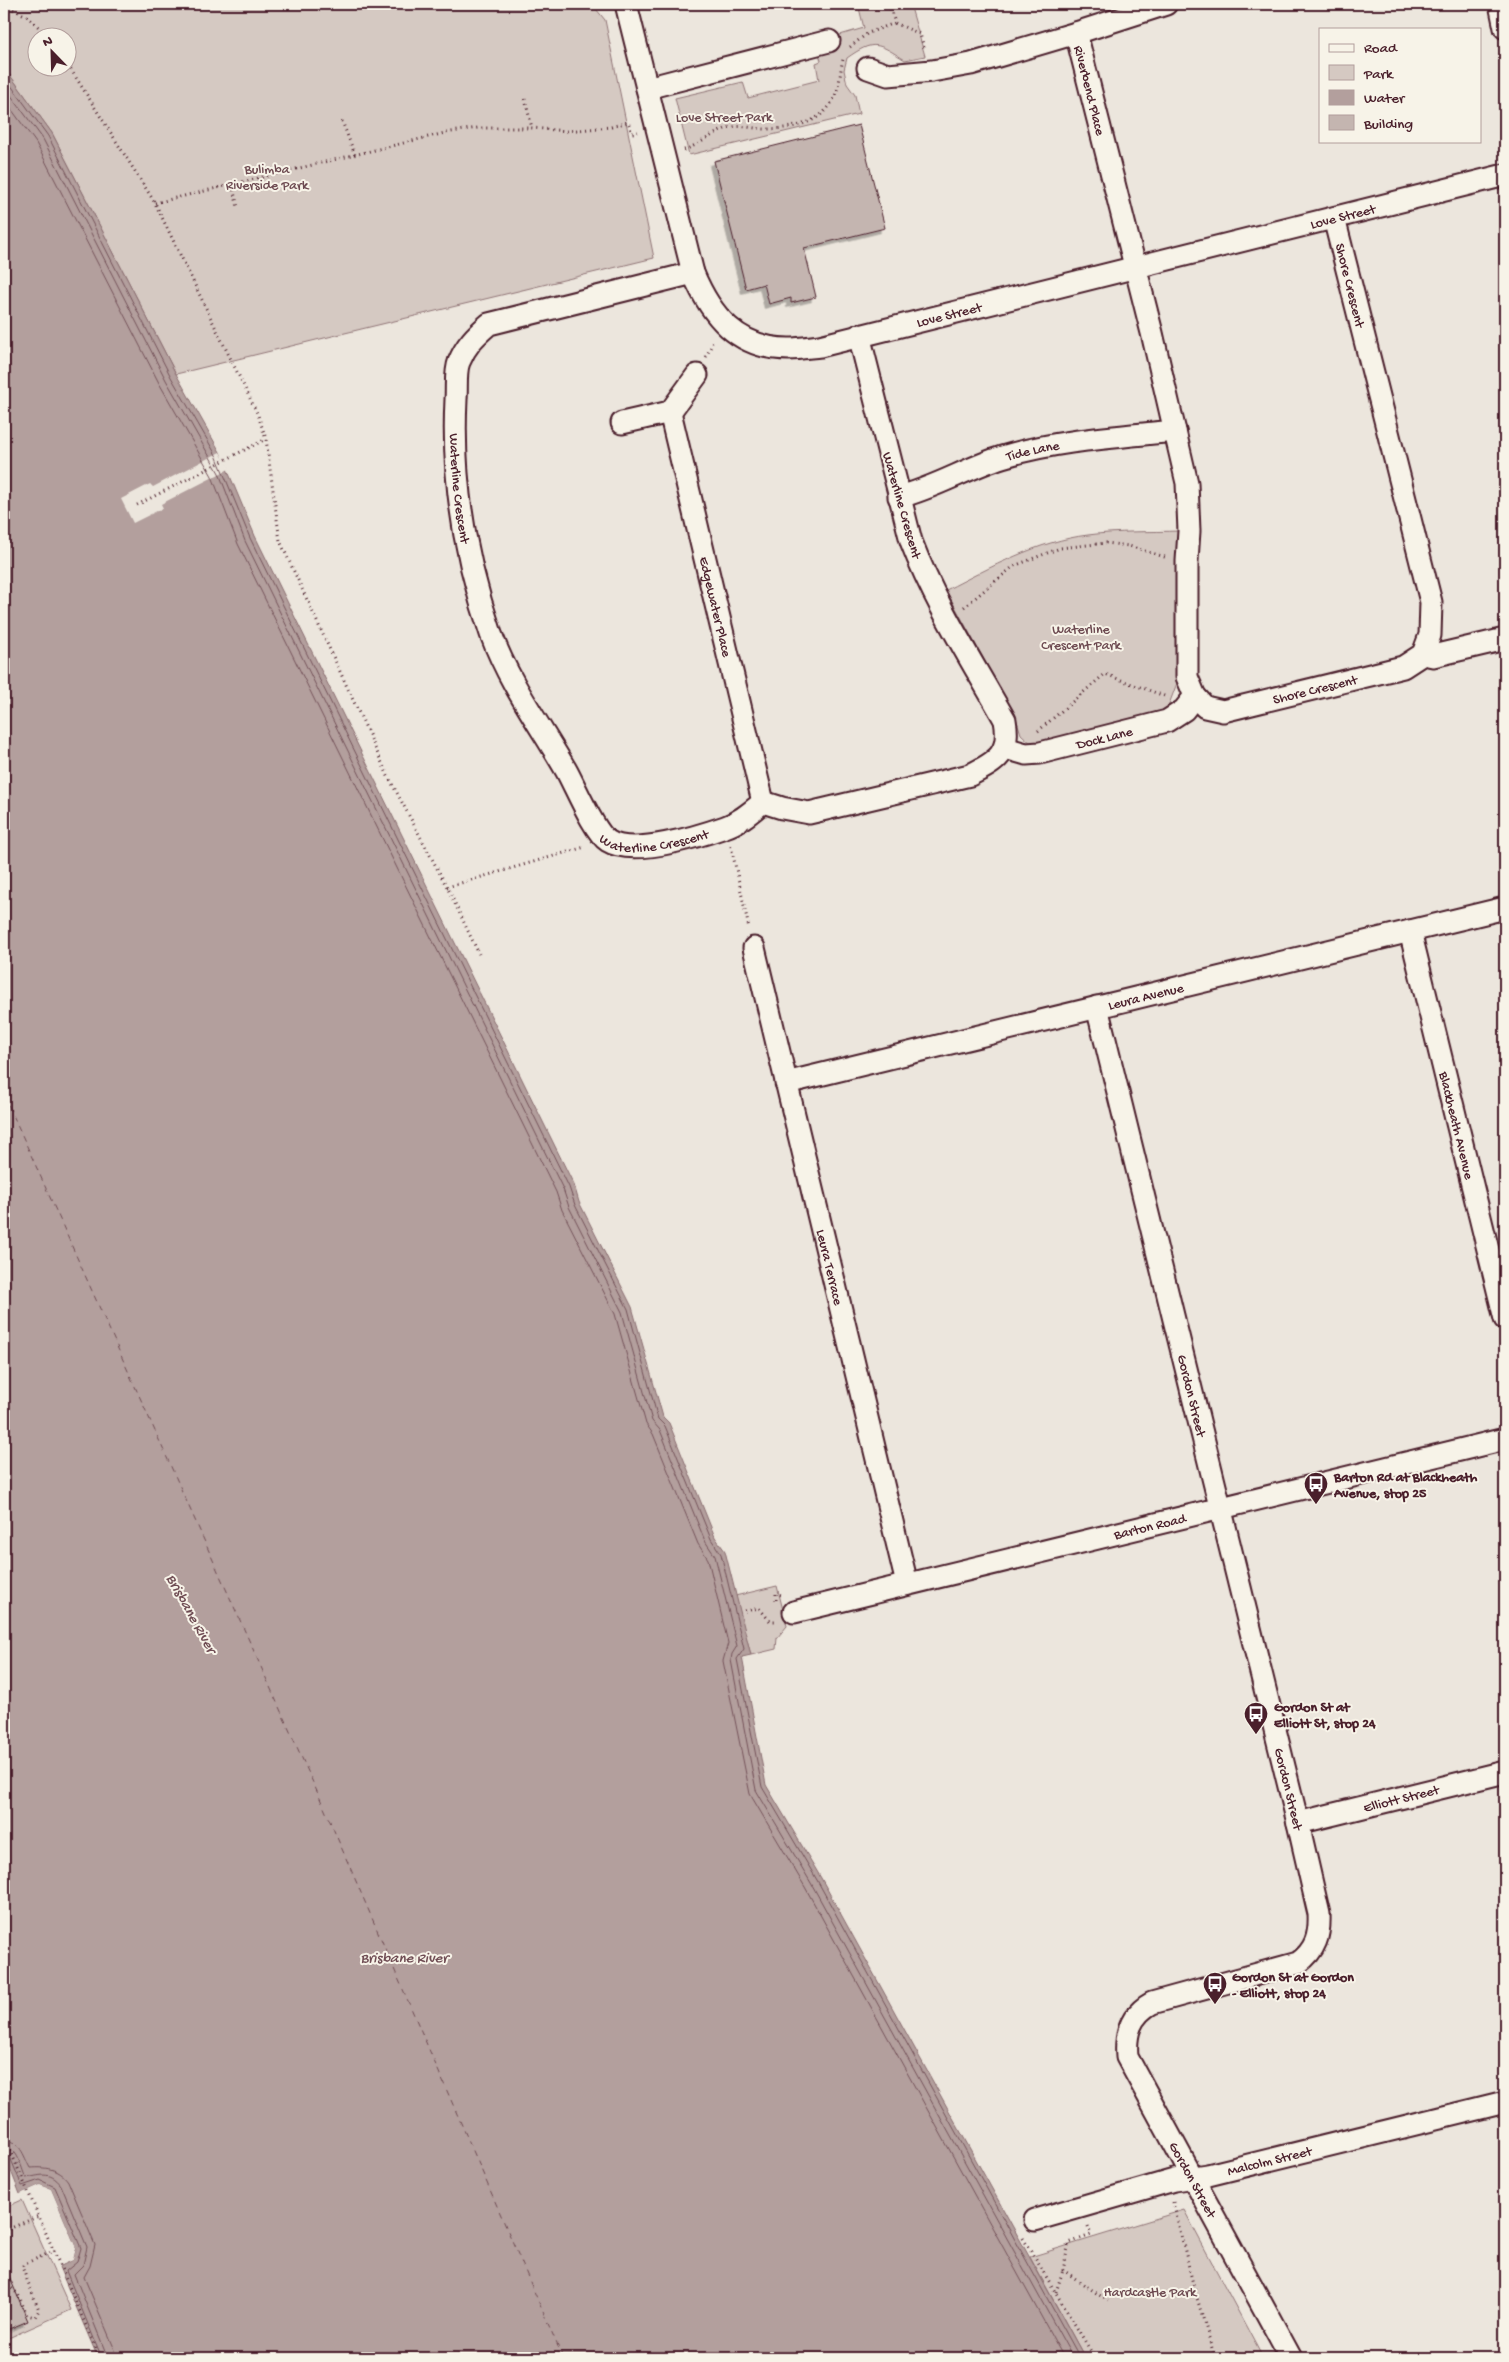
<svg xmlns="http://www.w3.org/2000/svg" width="1509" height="2362" font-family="'Gochi Hand',sans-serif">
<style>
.green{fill:#d5c9c2;stroke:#907476;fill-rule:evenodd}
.water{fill:#b39f9d;stroke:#896c6f}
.pier{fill:#ece6dd}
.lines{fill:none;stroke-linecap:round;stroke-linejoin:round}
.shore{stroke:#745259;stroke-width:1}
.ferry{stroke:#6f4c53;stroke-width:1;stroke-dasharray:6 5;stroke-linecap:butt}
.building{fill:#c4b5b0;stroke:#4a1f2b;filter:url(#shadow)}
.minor-casing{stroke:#4a1f2b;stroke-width:25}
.path{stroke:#4a1f2b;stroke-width:3;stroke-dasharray:1 4;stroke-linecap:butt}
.minor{stroke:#f7f3e8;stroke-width:21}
.labels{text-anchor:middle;stroke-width:4;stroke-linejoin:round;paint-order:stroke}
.street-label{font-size:14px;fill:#4a1f2b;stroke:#f7f3e8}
.park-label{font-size:14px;fill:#6d4a51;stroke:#f7f3e8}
.poi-label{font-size:14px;font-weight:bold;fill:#4a1f2b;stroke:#f7f3e8;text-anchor:start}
.water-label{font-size:15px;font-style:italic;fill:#6f4c53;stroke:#f7f3e8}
</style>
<defs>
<filter id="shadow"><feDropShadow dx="-4.5" dy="4.5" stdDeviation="0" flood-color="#0004"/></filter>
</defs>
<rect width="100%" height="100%" fill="#ece6dd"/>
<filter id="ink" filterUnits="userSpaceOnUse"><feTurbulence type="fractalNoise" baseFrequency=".02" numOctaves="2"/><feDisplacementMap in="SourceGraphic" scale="10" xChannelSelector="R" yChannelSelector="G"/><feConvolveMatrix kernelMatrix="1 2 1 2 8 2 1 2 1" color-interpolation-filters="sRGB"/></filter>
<g filter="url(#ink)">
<path class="green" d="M 4,4 L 592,4 L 605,20 L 654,258 L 176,374 L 52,133 L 4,67 ZM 38,38 L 68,38 L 68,68 L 38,68 Z
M 858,4 L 910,4 L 925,56 L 905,60 C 878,43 874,39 847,58 L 844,70 L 847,84 L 855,95 L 859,114 L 689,155 L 675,98 L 743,82 L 748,98 L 819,80 L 816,63 L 821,61 L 816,42 L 864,28 Z
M 1180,531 L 1177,683 L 1165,715 L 1035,747 L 1021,734 L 1016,718 L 946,590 C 991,567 1038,541 1088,535 C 1118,531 1150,532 1180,531 Z
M 777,1586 L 787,1626 L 777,1638 L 776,1649 L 751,1655 L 735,1596 Z
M 22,2200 L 71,2310 L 4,2340 L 4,2208 Z
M 1184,2210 L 1263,2358 L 1085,2358 L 1030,2257 Z"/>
<path class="water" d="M 4,67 L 52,133 L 176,374 L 220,452 L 255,536 L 574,1185 L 579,1202 L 632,1307 L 663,1417 L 669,1423 L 715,1537 L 725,1551 L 751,1655 L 742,1657 L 766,1785 L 821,1878 L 1085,2358 L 98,2358 L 59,2267 L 73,2260 L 76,2248 L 51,2189 L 40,2185 L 20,2194 L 4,2153 Z"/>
<path class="pier" d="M 220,452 L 229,469 L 161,504 L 163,508 L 133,523 L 121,499 L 150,484 L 153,487 Z
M 40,2185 L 51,2189 L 76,2248 L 73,2260 L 56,2267 L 58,2265 L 71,2258 L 74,2249 L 49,2191 L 40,2188 L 21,2196 L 20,2194 Z"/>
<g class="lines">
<path class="shore" d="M 4,76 L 48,136 L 171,377 L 216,455 L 250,538 L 569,1187 L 575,1205 L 628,1309 L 658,1419 L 665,1426 L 711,1539 L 721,1554 L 744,1649 L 737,1659 L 762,1787 L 817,1880 L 1080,2358
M 4,86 L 43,139 L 166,380 L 219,473 L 245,541 L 563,1189 L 569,1207 L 622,1312 L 652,1421 L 660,1430 L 705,1541 L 715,1556 L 737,1646 L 732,1654 L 731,1660 L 756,1790 L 811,1883 L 1073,2358
M 4,99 L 36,143 L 159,383 L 212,476 L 238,544 L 556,1192 L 562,1210 L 615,1314 L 646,1424 L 653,1434 L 698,1544 L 708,1559 L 728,1643 L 723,1661 L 750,1794 L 805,1887 L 1064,2358
M 4,2140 C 21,2141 23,2155 30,2168 C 44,2167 59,2168 68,2181 L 95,2245 L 90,2266 L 84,2277 L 115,2350 L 116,2358
M 4,2147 C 19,2148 20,2166 26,2178 C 39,2176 50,2170 61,2185 L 87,2247 L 83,2265 L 74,2274 L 108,2358
M 4,2154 L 10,2157 L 22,2186 L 40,2180 L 55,2187 L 81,2248 L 77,2262 L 66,2271 L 102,2358"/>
<path class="ferry" d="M 4,1095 L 319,1796 L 563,2358"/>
</g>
<path class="building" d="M 859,125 L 885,228 L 804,248 L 816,297 L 791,303 L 791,298 L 769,304 L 764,284 L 746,289 L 714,161 Z
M 4,2264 L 28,2321 L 4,2331 Z"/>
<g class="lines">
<defs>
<g id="minor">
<path id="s1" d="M 626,4 L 693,273 C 711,316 738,349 789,349 C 799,349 810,347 820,346 L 1505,175"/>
<path d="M 1500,4 L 1505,28"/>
<path id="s2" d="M 1076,33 L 1152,333 L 1187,483 L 1189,531 L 1187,561 L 1187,677 L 1195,696 L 1205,707 L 1223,711 L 1403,667 L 1423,654 L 1430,635 L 1431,602 L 1334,218"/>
<path d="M 868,68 L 888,75 L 932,71 L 971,64 L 1076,33 L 1166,4"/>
<path d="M 647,88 L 829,41"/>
<path id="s3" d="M 693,273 L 489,324 C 475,336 466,345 459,362 C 455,372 457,388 456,399 C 452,479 465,559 491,634 C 509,683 540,725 566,770 C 575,786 594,832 608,841 C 633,857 699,836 725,827 C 740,822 752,811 763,802 L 782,808 L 809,813 L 970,775 C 998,761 1011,753 1005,720 C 972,661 935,604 911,541 L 859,335"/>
<path id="s4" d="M 670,412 L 763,802"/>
<path d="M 622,423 L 670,412 L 697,375"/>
<path id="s5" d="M 899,497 C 935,488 967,468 1002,457 C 1058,440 1117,437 1175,431"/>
<path d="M 1423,654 L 1433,656 L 1505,639"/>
<path id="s6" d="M 1005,748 L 1026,754 L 1040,753 L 1167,721 L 1184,710 L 1195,696"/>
<path id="s7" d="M 1410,931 L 1505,1319"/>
<path id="s8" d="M 754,948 L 907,1584"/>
<path id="s9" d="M 1097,1007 L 1298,1823 L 1319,1914 C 1320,1935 1316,1950 1298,1963 L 1152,2003 C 1130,2015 1125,2034 1127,2057 L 1291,2358"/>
<path id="s10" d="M 786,1083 L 1505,908"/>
<path id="s11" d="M 794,1612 L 1505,1439"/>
<path id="s12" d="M 1298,1823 L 1505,1772"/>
<path id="s13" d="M 1035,2220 L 1174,2180 L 1208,2175 L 1505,2102"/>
</g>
</defs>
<use href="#minor" class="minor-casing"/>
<path class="path" d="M 889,4 L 895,23 L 920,34 L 925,51
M 4,5 L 27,16 L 50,38
M 850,47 L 868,33 L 895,23
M 68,65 L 155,203 L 258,415 L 266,439 L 280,541 L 388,776 L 447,887 L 479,954
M 525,99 L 532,128
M 342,121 L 355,155
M 684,150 C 699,145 713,133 728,128 C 741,124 754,129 766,129 C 796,129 828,122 837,90 C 841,78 840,68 844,56
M 232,185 L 238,207
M 155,203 L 445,133 L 478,128 L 532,128 L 567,131 L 611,127 L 628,122 L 632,133 L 638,132
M 706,357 L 713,342
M 137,505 L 266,439
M 964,607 L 1014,566 L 1060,548 L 1106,543 L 1129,546 L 1168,558
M 1038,731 L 1105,674 L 1167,697
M 731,846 L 749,928
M 447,887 L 585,847
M 776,1600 L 776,1594 L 782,1595
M 745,1611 L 759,1608 L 770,1621 L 775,1621
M 4,2136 L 100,2358
M 1173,2202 L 1194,2288 L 1215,2358
M 1088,2226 L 1091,2235 L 1069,2243 L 1063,2270 L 1108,2301
M 4,2231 L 39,2216
M 1023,2238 L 1095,2358
M 4,2282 L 18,2294 L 27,2315 L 35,2317 L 39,2310 L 22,2267 L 24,2264 L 54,2251
M 1056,2292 L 1063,2270"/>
<use href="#minor" class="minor"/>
</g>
</g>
<defs>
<symbol id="bus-pin" viewBox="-11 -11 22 30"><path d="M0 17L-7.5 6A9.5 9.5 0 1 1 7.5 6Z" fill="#4a1f2b" stroke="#f7f3e8"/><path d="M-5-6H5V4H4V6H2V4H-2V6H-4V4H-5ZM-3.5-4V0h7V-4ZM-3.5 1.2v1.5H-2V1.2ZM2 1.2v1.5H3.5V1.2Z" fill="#fff"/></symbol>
</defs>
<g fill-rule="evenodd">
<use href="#bus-pin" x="1302" y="1470" width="28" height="38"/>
<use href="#bus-pin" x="1242" y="1700" width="28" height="38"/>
<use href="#bus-pin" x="1201" y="1970" width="28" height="38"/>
</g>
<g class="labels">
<g class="street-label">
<text dy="5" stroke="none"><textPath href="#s2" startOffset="59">Riverbend Place</textPath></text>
<text dy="5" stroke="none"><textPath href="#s1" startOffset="978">Love Street</textPath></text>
<text transform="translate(1351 285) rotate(76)" y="5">Shore Crescent</text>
<text dy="5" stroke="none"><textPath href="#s1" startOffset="572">Love Street</textPath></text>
<text dy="5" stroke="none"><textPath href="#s5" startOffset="142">Tide Lane</textPath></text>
<text dy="5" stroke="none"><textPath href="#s3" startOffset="386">Waterline Crescent</textPath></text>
<text transform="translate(903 505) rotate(74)" y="5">Waterline Crescent</text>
<text dy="5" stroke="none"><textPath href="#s4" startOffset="200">Edgewater Place</textPath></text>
<text dy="5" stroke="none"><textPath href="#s2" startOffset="806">Shore Crescent</textPath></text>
<text dy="5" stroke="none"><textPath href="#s6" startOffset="102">Dock Lane</textPath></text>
<text dy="5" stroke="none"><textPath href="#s3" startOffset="821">Waterline Crescent</textPath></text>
<text dy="5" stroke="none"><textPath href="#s10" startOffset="370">Leura Avenue</textPath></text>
<text dy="5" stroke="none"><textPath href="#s7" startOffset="200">Blackheath Avenue</textPath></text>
<text dy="5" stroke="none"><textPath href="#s8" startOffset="328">Leura Terrace</textPath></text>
<text dy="5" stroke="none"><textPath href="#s9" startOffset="400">Gordon Street</textPath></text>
<text dy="5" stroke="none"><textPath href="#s11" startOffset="366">Barton Road</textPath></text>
<text dy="5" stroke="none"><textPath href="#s9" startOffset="805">Gordon Street</textPath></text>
<text dy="5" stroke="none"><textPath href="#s12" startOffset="106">Elliott Street</textPath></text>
<text dy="5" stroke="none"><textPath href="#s13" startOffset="242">Malcolm Street</textPath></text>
<text dy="5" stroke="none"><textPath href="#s9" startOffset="1344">Gordon Street</textPath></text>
</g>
<g class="park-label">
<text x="724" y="121">Love Street Park</text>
<text x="267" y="173">Bulimba<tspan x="267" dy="16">Riverside Park</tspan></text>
<text x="1081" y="633">Waterline<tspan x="1081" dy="16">Crescent Park</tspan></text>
<text x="1150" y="2296">Hardcastle Park</text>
</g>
<g class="poi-label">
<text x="1334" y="1481">Barton Rd at Blackheath<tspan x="1334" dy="16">Avenue, stop 25</tspan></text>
<text x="1274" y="1711">Gordon St at<tspan x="1274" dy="16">Elliott St, stop 24</tspan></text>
<text x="1232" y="1981">Gordon St at Gordon<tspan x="1232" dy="16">- Elliott, stop 24</tspan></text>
</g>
<g class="water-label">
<text transform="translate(192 1613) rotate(61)" y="5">Brisbane River</text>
<text x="404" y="1962">Brisbane River</text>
</g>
</g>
<rect width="1509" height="2362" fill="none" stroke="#f7f3e8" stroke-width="20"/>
<rect x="10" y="10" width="1489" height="2342" fill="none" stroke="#4a1f2b" stroke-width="2" filter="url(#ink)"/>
<rect x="1319" y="28" width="162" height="115" fill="#f7f3e8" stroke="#b29e9c"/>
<rect x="1329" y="44" width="25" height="8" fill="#f7f3e8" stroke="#b29e9c"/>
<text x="1364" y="52" font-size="15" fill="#4a1f2b">Road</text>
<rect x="1329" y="65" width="25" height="15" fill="#d5c9c2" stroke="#b29e9c"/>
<text x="1364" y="78" font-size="15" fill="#4a1f2b">Park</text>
<rect x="1329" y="90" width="25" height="15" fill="#b39f9d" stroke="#b29e9c"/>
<text x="1364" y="102" font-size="15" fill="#4a1f2b">Water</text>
<rect x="1329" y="115" width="25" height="15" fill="#c4b5b0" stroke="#b29e9c"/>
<text x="1364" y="128" font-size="15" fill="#4a1f2b">Building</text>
<g transform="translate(52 52) rotate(337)"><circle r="24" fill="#f7f3e8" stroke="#b29e9c"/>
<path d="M0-4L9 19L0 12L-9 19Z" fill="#4a1f2b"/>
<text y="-8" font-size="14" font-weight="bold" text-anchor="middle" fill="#4a1f2b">N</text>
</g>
</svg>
